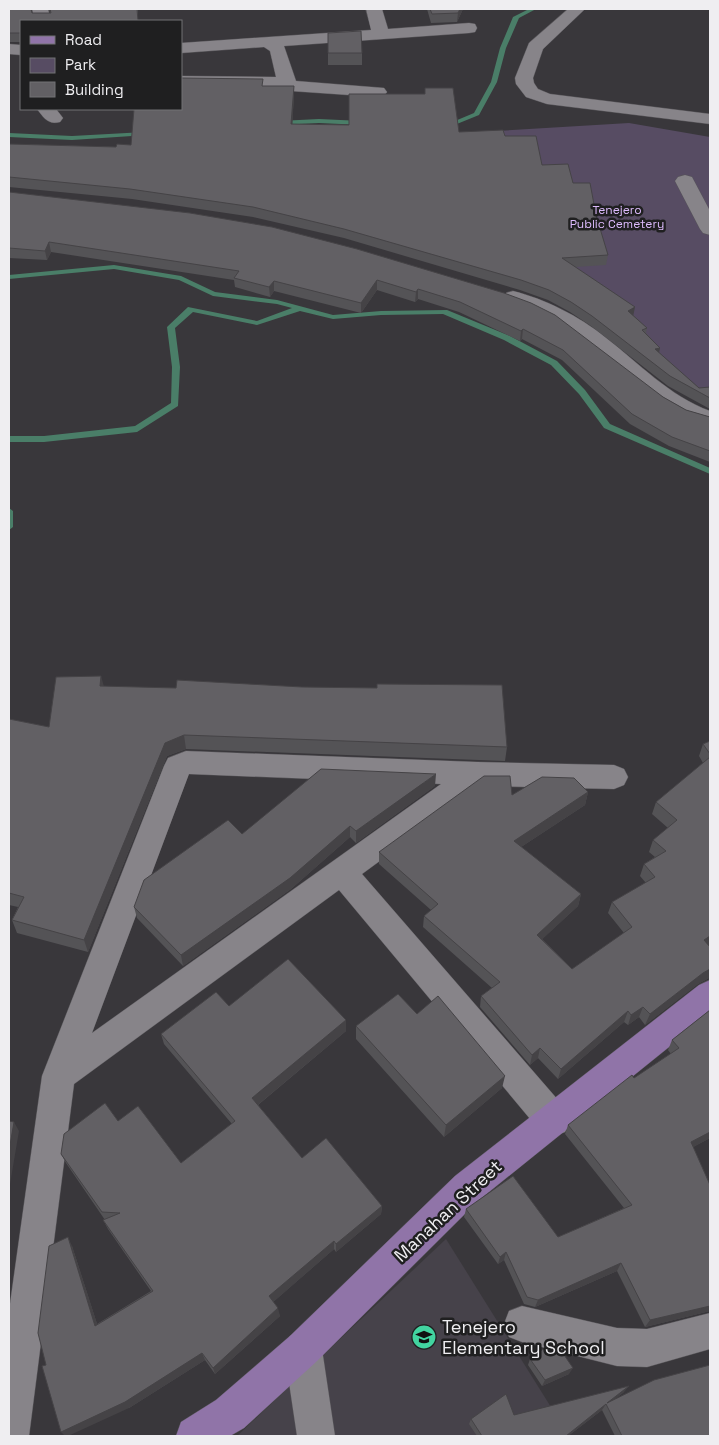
<svg xmlns="http://www.w3.org/2000/svg" width="719" height="1445" font-family="'Space Grotesk',sans-serif">
<style>
.built{fill:#46424a}
.green{fill:#574c63}
.lines{fill:none;stroke-linecap:round;stroke-linejoin:round}
.stream{fill:#4a7e68;fill-rule:evenodd}
.minor-casing{stroke:#565458;stroke-width:1}
.major-casing{stroke:#565458;stroke-width:1}
.minor{fill:#878489;fill-rule:evenodd}
.major{fill:#9074a8;fill-rule:evenodd}
.wall{fill:#545356}
.shaded-wall{fill:#454346}
.building{fill:#626064;stroke:#454346}
.labels{text-anchor:middle;stroke-width:5;stroke-linejoin:round;paint-order:stroke}
.far-park-label{font-size:12px;fill:#dcbafc;stroke:#1f1f20}
.near-street-label{font-size:18px;fill:#efeef1;stroke:#1f1f20}
.near-poi-label{font-size:18px;fill:#efeef1;stroke:#1f1f20;text-anchor:start}
</style>
<rect width="100%" height="100%" fill="#39373b"/>
<path class="built" d="M 446,1239 L 569,1436 L 237,1436 Z"/>
<path class="green" d="M 629,123 L 710,137 L 710,388 L 680,392 L 649,362 L 464,133 Z"/>
<g class="lines">
<path class="stream" d="M 529,9 L 536,9 L 519,18 L 506,48 L 497,82 L 479,115 L 447,128 L 443,128 L 443,126 L 474,113 L 491,82 L 500,48 L 513,17 Z
M 319,119 L 362,121 L 365,123 L 362,125 L 319,123 L 279,125 L 276,123 L 279,121 Z
M 145,132 L 147,133 L 147,135 L 72,140 L 9,137 L 9,133 L 72,136 Z
M 114,265 L 181,276 L 215,292 L 277,300 L 333,315 L 381,311 L 447,310 L 510,336 L 557,361 L 585,390 L 610,424 L 710,468 L 710,474 L 604,428 L 579,394 L 551,365 L 504,340 L 443,314 L 381,315 L 333,319 L 300,311 L 257,325 L 193,312 L 175,328 L 180,367 L 178,406 L 137,432 L 44,442 L 9,442 L 9,436 L 44,436 L 135,426 L 171,403 L 172,367 L 167,327 L 188,307 L 257,321 L 292,308 L 277,304 L 213,296 L 179,280 L 114,269 L 9,279 L 9,275 Z
M 9,508 L 13,511 L 13,527 L 9,530 Z"/>
<defs>
<path id="minor" d="M 32,9 L 48,9 L 51,21 L 35,21 Z
M 366,9 L 382,9 L 388,29 L 469,23 L 475,24 L 477,28 L 475,32 L 469,33 L 284,46 L 296,81 L 384,88 L 387,92 L 384,96 L 378,97 L 291,91 L 282,87 L 181,86 L 181,76 L 276,77 L 270,51 L 264,47 L 181,53 L 181,43 L 371,30 Z
M 568,9 L 585,9 L 543,49 L 533,78 L 534,83 L 538,89 L 550,94 L 710,114 L 710,124 L 547,104 L 526,97 L 516,84 L 515,78 L 529,43 Z
M 9,44 L 21,45 L 21,55 L 9,54 Z
M 37,109 L 56,109 L 63,118 L 60,122 C 48,125 44,118 37,109 Z
M 685,175 L 692,177 L 710,211 L 710,235 L 703,233 L 700,229 L 675,181 L 678,177 Z
M 513,291 C 545,299 579,316 605,337 C 639,363 669,396 710,411 L 710,426 C 657,414 623,371 581,339 C 558,323 532,312 506,301 L 503,297 L 506,293 Z
M 186,751 L 477,762 L 614,765 L 624,769 L 628,777 L 624,785 L 614,789 L 482,786 L 362,874 L 565,1108 L 570,1120 L 565,1132 L 553,1136 L 541,1132 L 339,890 L 74,1084 L 29,1436 L 9,1436 L 9,1311 L 42,1076 L 164,766 L 168,758 ZM 189,774 L 441,784 L 92,1033 Z
M 522,1306 L 617,1328 L 647,1329 L 710,1313 L 710,1349 L 647,1367 L 617,1366 L 522,1342 L 509,1337 L 504,1324 L 509,1311 Z
M 303,1330 L 316,1336 L 322,1349 L 335,1436 L 297,1436 L 284,1349 L 290,1336 Z"/>
<path id="major" d="M 710,980 L 710,1014 L 479,1200 L 316,1362 L 244,1428 L 230,1436 L 176,1436 L 181,1422 L 216,1400 L 290,1336 L 455,1176 L 699,985 Z"/>
</defs>
<use href="#minor" class="minor-casing"/>
<use href="#major" class="major-casing"/>
<use href="#minor" class="minor"/>
<use href="#major" class="major"/>
</g>
<path class="wall" d="M 9,9 L 32,13 L 50,13 L 49,9 L 138,9 L 138,21 L 21,21 L 21,42 L 9,42 Z
M 427,9 L 463,9 L 457,22 L 431,23 Z
M 328,33 L 362,53 L 362,65 L 328,65 Z
M 263,86 L 294,95 L 292,124 L 349,125 L 425,94 L 425,88 L 459,132 L 505,136 L 542,165 L 573,183 L 596,215 L 608,255 L 606,265 L 575,267 L 633,315 L 647,328 L 646,333 L 660,348 L 659,353 L 699,388 L 710,387 L 710,409 L 668,386 L 591,326 L 570,312 L 548,300 L 520,290 L 344,238 L 253,217 L 132,199 L 9,187 L 9,144 L 116,147 L 131,145 Z
M 9,192 L 504,293 L 663,397 L 686,410 L 710,417 L 710,462 L 669,446 L 630,424 L 562,360 L 522,339 L 520,341 L 459,312 L 418,299 L 415,302 L 377,290 L 361,313 L 274,291 L 270,297 L 235,287 L 234,280 L 51,252 L 47,260 L 9,258 Z
M 104,686 L 507,747 L 505,761 L 186,749 L 167,756 L 88,952 L 17,933 L 12,920 L 18,907 L 9,905 L 9,719 L 49,727 Z
M 710,741 L 710,944 L 709,945 L 710,947 L 710,979 L 709,978 L 698,984 L 645,1025 L 639,1017 L 628,1025 L 624,1022 L 558,1079 L 538,1058 L 530,1065 L 480,1007 L 481,996 L 492,988 L 423,927 L 424,916 L 431,910 L 379,864 L 379,852 L 512,795 L 588,792 L 585,805 L 521,847 L 581,894 L 578,906 L 542,939 L 572,969 L 624,933 L 608,913 L 612,902 L 646,883 L 640,876 L 644,864 L 655,857 L 649,852 L 653,840 L 668,828 L 652,814 L 656,802 L 703,763 L 699,756 L 703,744 Z
M 435,786 L 356,843 L 350,837 L 291,889 L 183,966 L 137,918 L 134,907 Z
M 229,1006 L 346,1020 L 346,1031 L 258,1105 L 302,1158 L 382,1206 L 381,1214 L 336,1252 L 334,1249 L 273,1302 L 280,1316 L 215,1374 L 205,1360 L 129,1408 L 46,1365 L 72,1246 L 97,1324 L 151,1291 L 108,1229 L 103,1220 L 105,1220 L 66,1163 L 61,1154 L 118,1121 L 181,1163 L 232,1124 L 164,1044 L 161,1034 Z
M 710,1010 L 710,1139 L 710,1138 L 693,1147 L 710,1185 L 710,1312 L 710,1311 L 645,1327 L 617,1271 L 535,1307 L 524,1304 L 504,1260 L 498,1264 L 464,1217 L 466,1209 L 558,1237 L 624,1208 L 565,1134 L 568,1125 L 634,1078 L 671,1054 L 668,1050 L 672,1040 Z
M 417,1014 L 502,1088 L 444,1137 L 356,1039 L 356,1026 Z
M 530,1359 L 569,1374 L 542,1386 L 528,1365 Z
M 624,1392 L 615,1399 L 710,1436 L 615,1436 L 602,1410 L 568,1436 L 477,1436 L 469,1424 L 471,1419 L 514,1415 Z"/>
<path class="shaded-wall" d="M 460,9 L 463,9 L 457,22 L 458,13 Z
M 294,86 L 294,95 L 292,133 L 291,124 Z
M 49,242 L 51,252 L 47,260 L 45,251 Z
M 377,280 L 377,290 L 361,313 L 361,303 Z
M 274,281 L 274,291 L 270,297 L 269,287 Z
M 418,289 L 418,299 L 415,302 L 416,292 Z
M 635,307 L 633,317 L 628,311 Z
M 523,329 L 522,339 L 520,341 L 521,331 Z
M 660,348 L 658,357 L 655,349 Z
M 101,676 L 105,690 L 100,686 Z
M 184,735 L 186,749 L 167,756 L 88,952 L 84,940 L 165,743 Z
M 436,774 L 435,786 L 356,843 L 356,831 Z
M 588,792 L 585,805 L 512,853 L 514,841 Z
M 350,826 L 350,837 L 291,889 L 183,966 L 181,955 Z
M 581,894 L 578,906 L 535,946 L 537,935 Z
M 710,936 L 710,944 L 699,951 L 704,940 Z
M 710,969 L 710,976 L 709,978 L 698,984 L 645,1025 L 650,1014 L 703,973 Z
M 643,1007 L 639,1017 L 628,1025 L 631,1015 Z
M 628,1011 L 624,1022 L 558,1079 L 561,1069 Z
M 346,1020 L 346,1031 L 254,1108 L 252,1098 Z
M 540,1048 L 538,1058 L 530,1065 L 532,1055 Z
M 505,1076 L 502,1088 L 444,1137 L 446,1125 Z
M 14,1122 L 19,1131 L 9,1190 L 9,1151 Z
M 710,1132 L 710,1138 L 686,1151 L 691,1142 Z
M 382,1206 L 381,1214 L 336,1252 L 336,1244 Z
M 68,1237 L 72,1246 L 100,1333 L 95,1326 Z
M 334,1241 L 334,1249 L 271,1304 L 269,1296 Z
M 506,1252 L 504,1260 L 498,1264 L 500,1257 Z
M 621,1263 L 617,1271 L 535,1307 L 538,1300 Z
M 710,1306 L 710,1311 L 645,1327 L 650,1320 Z
M 278,1308 L 280,1316 L 215,1374 L 213,1368 Z
M 202,1353 L 205,1360 L 129,1408 L 68,1436 L 65,1436 L 61,1432 Z
M 573,1368 L 569,1374 L 542,1386 L 545,1380 Z
M 629,1386 L 624,1392 L 607,1406 L 606,1404 Z
M 606,1404 L 602,1410 L 568,1436 L 566,1436 Z"/>
<path class="building" d="M 9,9 L 31,9 L 32,13 L 51,13 L 50,9 L 137,9 L 138,21 L 21,21 L 21,33 L 9,33 Z
M 430,9 L 460,9 L 458,13 L 432,14 Z
M 361,31 L 362,53 L 328,53 L 328,33 Z
M 181,78 L 263,79 L 262,86 L 294,86 L 291,124 L 349,125 L 349,94 L 425,94 L 425,88 L 453,88 L 459,132 L 503,130 L 505,136 L 536,136 L 542,165 L 568,164 L 573,183 L 590,183 L 596,215 L 608,255 L 562,258 L 635,307 L 628,311 L 647,328 L 642,330 L 660,348 L 655,349 L 699,388 L 710,387 L 710,398 L 670,376 L 592,316 L 571,302 L 549,290 L 521,280 L 344,229 L 253,207 L 130,189 L 9,177 L 9,144 L 116,147 L 117,144 L 131,145 L 134,109 L 181,109 Z
M 9,192 L 190,213 L 272,227 L 357,249 L 504,293 L 531,303 L 555,315 L 663,397 L 686,410 L 710,417 L 710,451 L 672,437 L 632,414 L 563,350 L 523,329 L 521,331 L 460,302 L 418,289 L 416,292 L 377,280 L 361,303 L 274,281 L 269,287 L 234,278 L 239,271 L 49,242 L 45,251 L 9,248 Z
M 101,676 L 100,686 L 176,688 L 177,680 L 302,687 L 377,688 L 377,684 L 502,685 L 507,747 L 184,735 L 165,743 L 84,940 L 12,920 L 24,897 L 9,893 L 9,719 L 49,727 L 56,677 Z
M 710,741 L 710,754 L 703,744 Z
M 710,757 L 710,936 L 704,940 L 710,947 L 710,969 L 703,973 L 650,1014 L 643,1007 L 631,1015 L 628,1011 L 561,1069 L 540,1048 L 532,1055 L 481,996 L 500,982 L 424,916 L 438,904 L 379,852 L 484,776 L 510,776 L 512,795 L 542,777 L 574,778 L 588,792 L 514,841 L 581,894 L 537,935 L 572,969 L 632,927 L 612,902 L 655,877 L 644,864 L 666,851 L 653,840 L 677,820 L 656,802 Z
M 321,769 L 436,774 L 356,831 L 350,826 L 290,878 L 181,955 L 134,907 L 144,880 L 228,820 L 242,834 Z
M 288,959 L 346,1020 L 252,1098 L 302,1158 L 326,1138 L 382,1206 L 336,1244 L 334,1241 L 269,1296 L 278,1308 L 213,1368 L 202,1353 L 125,1402 L 61,1432 L 42,1366 L 46,1365 L 38,1333 L 49,1246 L 68,1237 L 95,1326 L 153,1291 L 103,1220 L 120,1213 L 102,1212 L 61,1154 L 64,1134 L 105,1103 L 118,1121 L 138,1106 L 181,1163 L 235,1121 L 161,1034 L 216,992 L 229,1006 Z
M 398,994 L 417,1014 L 438,996 L 505,1076 L 446,1125 L 356,1026 Z
M 710,1010 L 710,1132 L 691,1142 L 710,1185 L 710,1306 L 650,1320 L 621,1263 L 538,1300 L 527,1297 L 506,1252 L 500,1257 L 466,1209 L 513,1176 L 558,1237 L 632,1205 L 568,1125 L 632,1075 L 634,1078 L 679,1048 L 672,1040 Z
M 9,1121 L 14,1122 L 9,1151 Z
M 550,1344 L 558,1346 L 573,1368 L 545,1380 L 530,1359 Z
M 710,1365 L 710,1436 L 622,1436 L 606,1404 L 566,1436 L 482,1436 L 471,1419 L 506,1394 L 514,1415 L 629,1386 L 607,1403 L 654,1380 Z"/>
<defs>
<symbol id="school-disc" viewBox="-11 -11 22 22"><circle r="9.5" fill="#42d4a0" stroke="#1f1f20"/><path d="M0-5L7-2L0 1L-7-2ZM-4 1L0 2.5L4 1V4Q0 6-4 4Z" fill="#111"/></symbol>
</defs>
<g fill-rule="evenodd">
<use href="#school-disc" x="410" y="1323" width="28" height="28"/>
</g>
<g class="labels">
<g class="far-park-label">
<text x="617" y="214">Tenejero<tspan x="617" dy="14">Public Cemetery</tspan></text>
</g>
<g class="near-street-label">
<text transform="translate(448 1211) rotate(-43)" y="6">Manahan Street</text>
</g>
<g class="near-poi-label">
<text x="442" y="1333">Tenejero<tspan x="442" dy="21">Elementary School</tspan></text>
</g>
</g>
<rect width="719" height="1445" fill="none" stroke="#efeef1" stroke-width="20"/>
<rect x="20" y="20" width="162" height="90" fill="#1f1f20" stroke="#727274"/>
<rect x="30" y="36" width="25" height="8" fill="#9074a8" stroke="#727274"/>
<text x="65" y="45" font-size="15" fill="#efeef1">Road</text>
<rect x="30" y="58" width="25" height="15" fill="#574c63" stroke="#727274"/>
<text x="65" y="70" font-size="15" fill="#efeef1">Park</text>
<rect x="30" y="82" width="25" height="15" fill="#626064" stroke="#727274"/>
<text x="65" y="95" font-size="15" fill="#efeef1">Building</text>
</svg>
